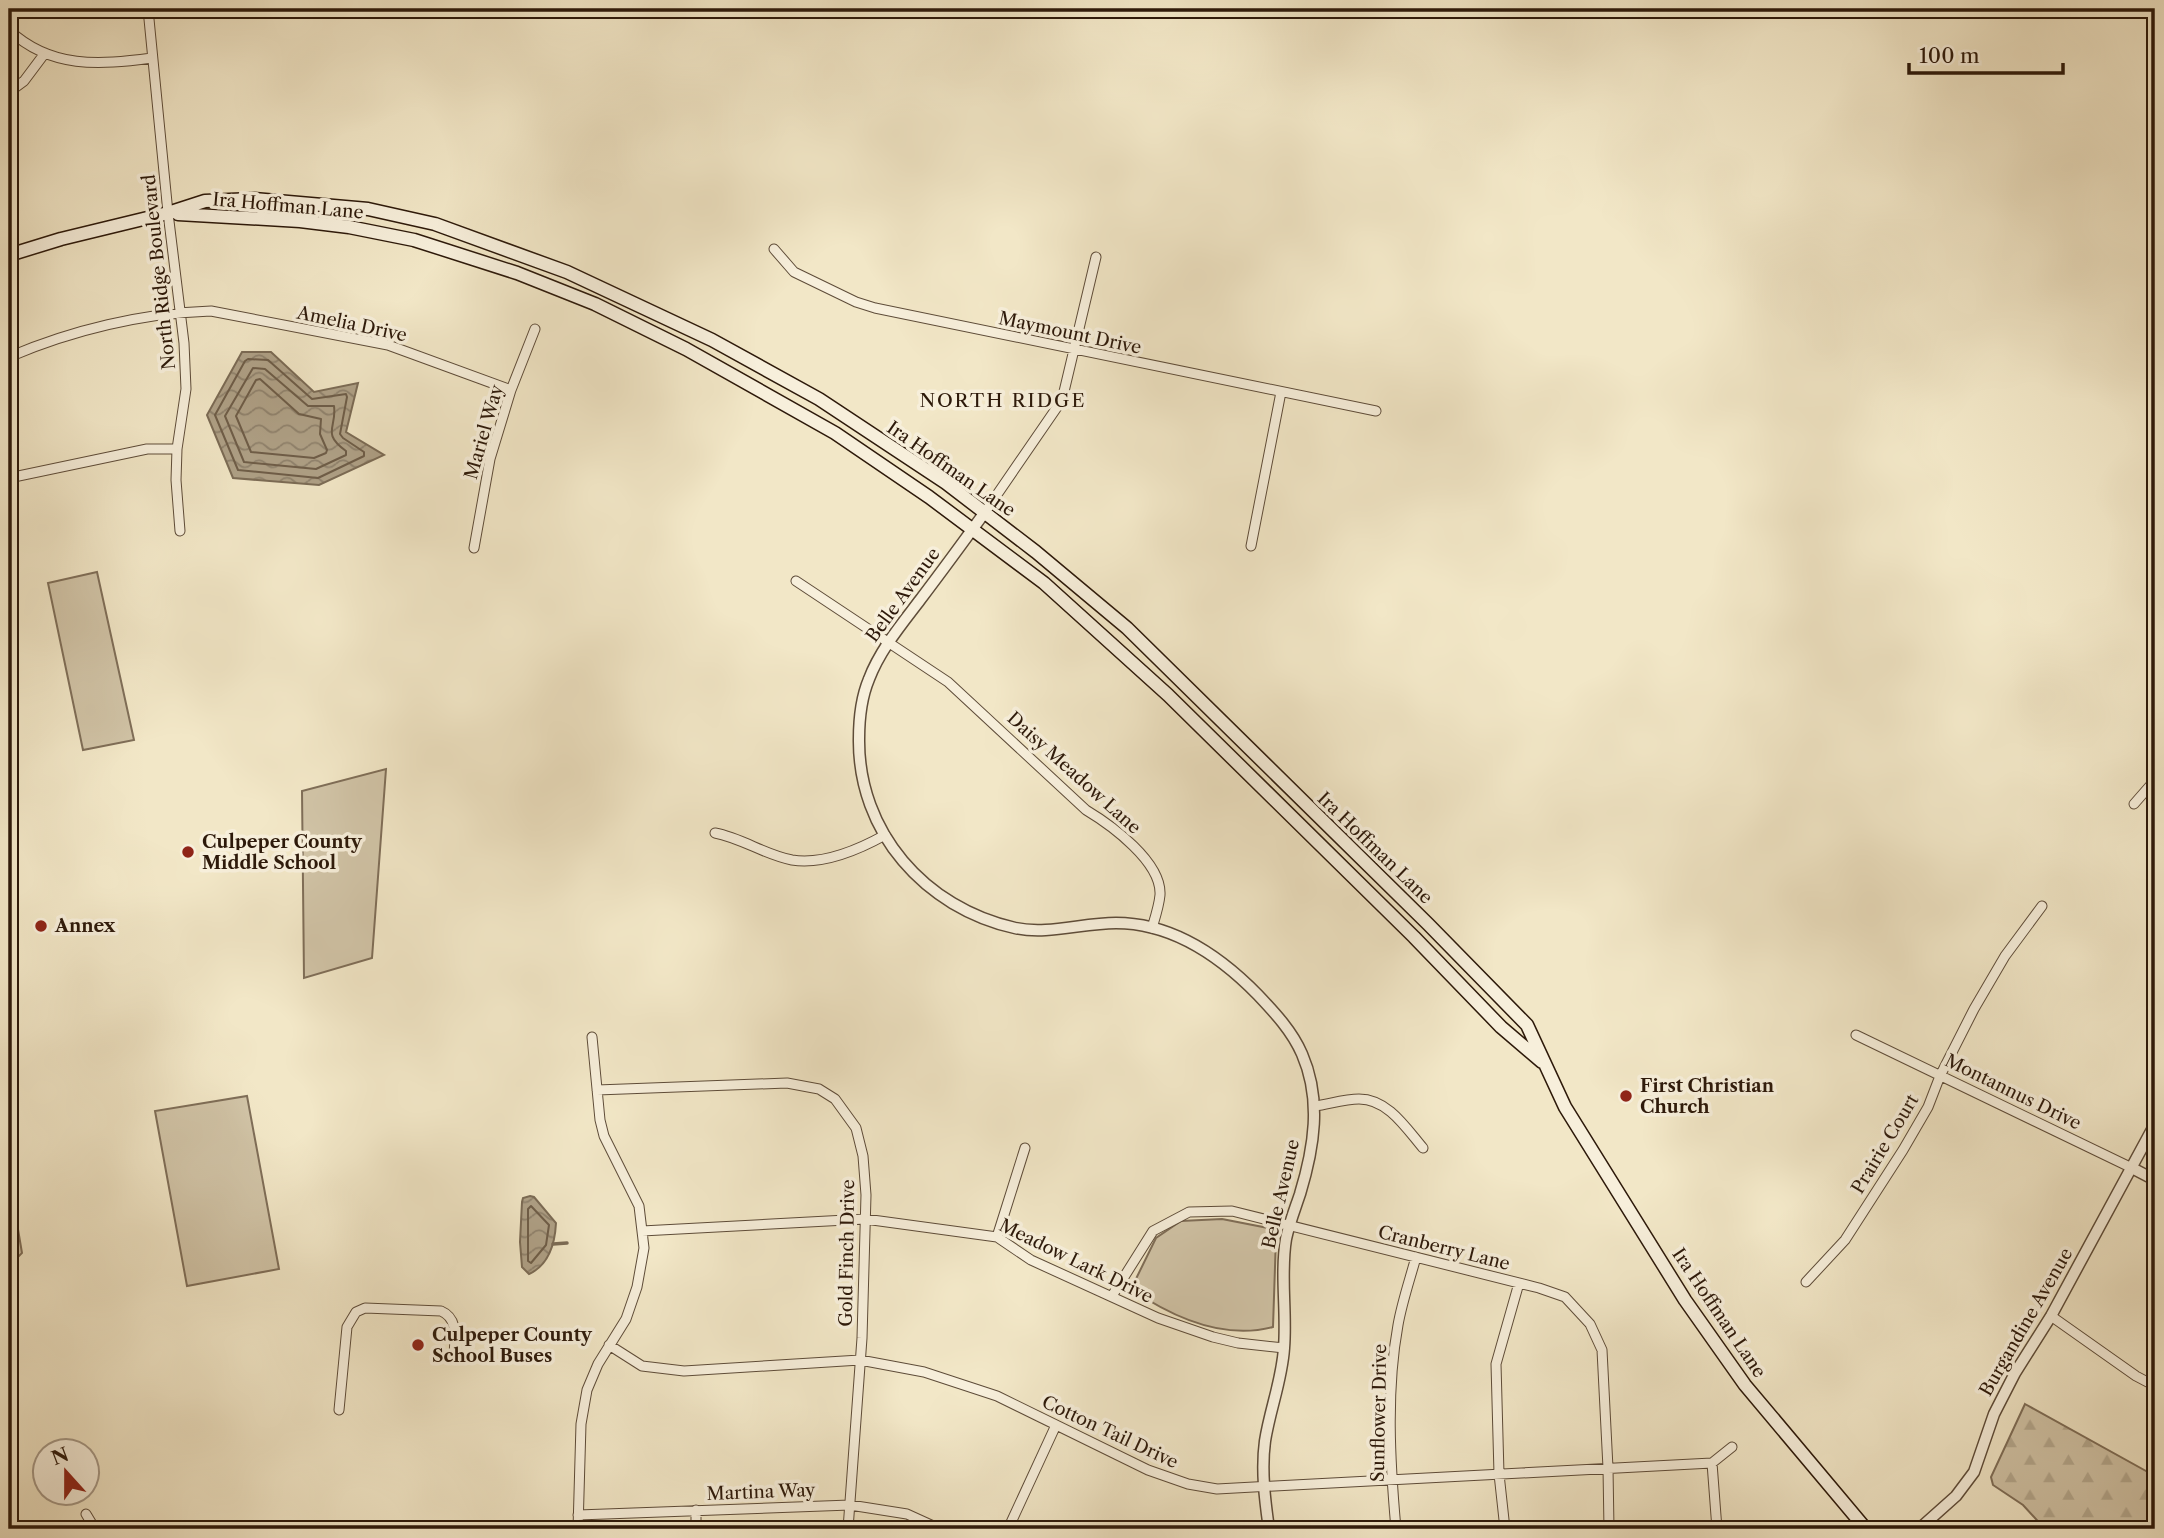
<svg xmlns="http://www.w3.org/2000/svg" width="2164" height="1538" font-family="'Libre Caslon Text',serif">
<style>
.green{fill:#d1c4a7;stroke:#7f6e58;stroke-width:2}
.forest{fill:url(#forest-firs);stroke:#7f6e58;stroke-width:2}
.water{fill:url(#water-waves);stroke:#7b6b55;stroke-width:2}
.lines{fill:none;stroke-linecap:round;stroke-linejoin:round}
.shore{stroke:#6e5d48;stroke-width:2}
.stream{stroke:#7b6b55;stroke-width:3.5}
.minor-casing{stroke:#5e4c39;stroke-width:11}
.tertiary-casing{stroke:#5e4c39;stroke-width:13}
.secondary-casing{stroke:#2d190a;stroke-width:15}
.minor{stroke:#f7efdb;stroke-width:9}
.tertiary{stroke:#f7efdb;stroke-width:10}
.secondary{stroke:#f7efdb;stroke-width:12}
.poi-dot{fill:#8f2418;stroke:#f7efdb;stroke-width:2.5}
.labels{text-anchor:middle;stroke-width:7;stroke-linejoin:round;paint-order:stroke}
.street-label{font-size:18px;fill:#2d190a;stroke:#f7efdb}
.poi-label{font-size:18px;font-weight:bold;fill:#2d190a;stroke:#f7efdb;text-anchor:start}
.neighbourhood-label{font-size:19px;letter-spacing:2px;fill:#2d190a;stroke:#f7efdb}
</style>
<defs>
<pattern id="forest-firs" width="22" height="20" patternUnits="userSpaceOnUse" patternTransform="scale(1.75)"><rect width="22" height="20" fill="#d1c4a7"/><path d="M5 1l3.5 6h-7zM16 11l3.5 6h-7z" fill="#b4a88e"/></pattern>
<pattern id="water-waves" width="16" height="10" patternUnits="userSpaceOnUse" patternTransform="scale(1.75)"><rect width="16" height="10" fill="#afa187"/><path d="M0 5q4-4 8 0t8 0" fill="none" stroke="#8f826d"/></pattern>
</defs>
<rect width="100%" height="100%" fill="#f2e7c7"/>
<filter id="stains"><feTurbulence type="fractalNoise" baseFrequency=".00286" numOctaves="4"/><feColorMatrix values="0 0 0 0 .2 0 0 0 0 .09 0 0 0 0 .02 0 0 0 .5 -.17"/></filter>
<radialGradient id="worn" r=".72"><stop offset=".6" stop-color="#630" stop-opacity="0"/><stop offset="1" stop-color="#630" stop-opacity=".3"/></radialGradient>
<path class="green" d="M 97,572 L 134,740 L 83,750 L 48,583 Z
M 386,769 L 372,958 L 304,978 L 302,791 Z
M 247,1096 L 279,1269 L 187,1286 L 155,1111 Z
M 9,1176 L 22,1253 L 9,1266 Z
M 1222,1219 L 1268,1228 L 1276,1237 L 1273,1327 C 1224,1340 1172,1317 1131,1289 L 1156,1238 L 1181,1221 Z"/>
<path class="forest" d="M 2025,1404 L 2155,1476 L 2155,1529 L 2045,1529 L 2023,1505 L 1993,1485 L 1991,1477 Z"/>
<path class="water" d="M 242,352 L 271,352 L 314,392 L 358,383 L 346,432 L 384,455 L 319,485 L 233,478 L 207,415 Z
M 530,1196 L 534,1197 L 556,1223 C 555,1242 549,1265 529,1274 L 522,1267 L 520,1242 L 522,1202 L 523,1198 Z"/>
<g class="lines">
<path class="shore" d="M 248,359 L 268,360 L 312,399 L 346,394 L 347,397 L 340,434 L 343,438 L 364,452 L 364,456 L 318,478 L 238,470 L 215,415 L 245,361 Z
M 253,368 L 265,369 L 308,406 L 334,406 C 337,428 321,433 346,451 L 346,455 L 316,469 L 244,462 L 225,416 Z
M 260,379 L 299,414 L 321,419 L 320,434 L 327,450 L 326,453 L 314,458 L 251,452 L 236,416 L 256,380 Z
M 531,1206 L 549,1225 L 546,1245 L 531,1263 L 528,1261 L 528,1209 Z"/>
<path class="stream" d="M 553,1244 L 567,1243"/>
<defs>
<path id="minor" d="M 148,9 L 168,213 L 184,343 L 186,389 L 177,449 L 176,480 L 180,531
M 9,30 C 51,69 99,65 152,58
M 9,92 L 24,81 L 45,53
M 774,249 L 794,272 L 856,302 L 875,308 L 1376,411
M 9,357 C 72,330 143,313 211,311 L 388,345 L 511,390
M 9,478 L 147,449 L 177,449
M 985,512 L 1062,400 L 1096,257
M 1251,546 L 1281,392
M 474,548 L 490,459 L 511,390 L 535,329
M 796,581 L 948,682 L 1086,810 C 1111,825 1162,862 1160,895 C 1159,906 1155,918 1152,928
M 2134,804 L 2155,780
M 715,833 C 742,838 765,855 792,860 C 824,865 858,850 885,835
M 1856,1035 L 2132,1168
M 597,1090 L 787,1083 L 819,1089 L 835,1099 L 856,1128 L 863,1156 L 866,1195 L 862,1338 L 848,1529
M 1315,1106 C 1329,1104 1345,1099 1359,1099 C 1388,1099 1406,1128 1423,1148
M 642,1231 L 865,1219 L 997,1237 L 1031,1260 L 1158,1318 L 1213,1337 L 1238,1343 L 1284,1348
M 997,1237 L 1025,1148
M 1806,1282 L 1845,1240 L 1903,1150 L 1928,1107 L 1940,1076 L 1974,1009 L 2005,956 L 2042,906
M 1112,1296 L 1153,1231 L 1189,1212 L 1232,1211 L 1539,1288 L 1565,1297 L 1590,1324 L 1602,1350 L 1608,1468 L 1609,1529
M 2051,1316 L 2136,1376 L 2155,1386
M 609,1345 L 642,1366 L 684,1371 L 860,1360 L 924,1372 L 997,1396 L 1148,1470 L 1188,1484 L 1217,1489 L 1712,1463 L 1732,1447
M 339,1410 L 347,1327 L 356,1312 L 365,1308 L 441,1311 C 460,1319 454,1341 454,1359
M 1712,1463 L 1717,1529
M 696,1510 L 696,1529
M 86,1514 L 95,1529
M 578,1515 L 850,1505 L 907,1514 L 940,1529
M 578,1529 L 581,1424 L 587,1390 L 598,1364 L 626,1319 L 637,1287 L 644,1248 L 639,1206 L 604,1136 L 600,1120 L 592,1037
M 1008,1529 L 1056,1425
M 1396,1529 C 1390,1462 1386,1391 1398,1325 C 1402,1302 1410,1279 1416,1257
M 1505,1529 L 1499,1474 L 1496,1364 L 1519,1283"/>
<path id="tertiary" d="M 985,512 C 964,541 942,571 920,600 C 901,625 880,650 869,679 C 861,698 859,720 859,739 C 858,832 925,908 1015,928 C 1048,935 1082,923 1116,923 C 1173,923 1220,956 1258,995 C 1275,1013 1292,1031 1302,1054 C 1322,1100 1314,1148 1300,1194 C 1295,1209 1289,1224 1286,1239 C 1280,1275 1287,1312 1284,1348 C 1282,1380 1270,1409 1265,1441 C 1261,1470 1265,1501 1269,1529
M 2132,1168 L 2155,1180
M 1919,1529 L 1956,1496 L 1974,1472 L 1994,1414 L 2015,1373 L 2051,1316 L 2155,1124"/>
<path id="secondary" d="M 178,214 L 300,221 L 349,227 L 414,240 L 517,273 L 595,304 L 686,349 L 835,433 L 929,497 L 1044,583 L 1168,695 L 1414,937 L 1501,1027 L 1542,1062
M 9,255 L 61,239 L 168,213 L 205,201 L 254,199 L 368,209 L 435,224 L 567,272 L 712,340 L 819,399 L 946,483 L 1036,552 L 1127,628 L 1428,924 L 1527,1025 L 1565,1107 L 1685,1300 L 1745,1385 L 1866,1529"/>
</defs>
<use href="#minor" class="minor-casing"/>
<use href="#tertiary" class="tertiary-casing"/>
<use href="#secondary" class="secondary-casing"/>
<use href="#minor" class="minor"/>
<use href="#tertiary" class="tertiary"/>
<use href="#secondary" class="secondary"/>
</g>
<g class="poi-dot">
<circle cx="188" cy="852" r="7"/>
<circle cx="41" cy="926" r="7"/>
<circle cx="1626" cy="1096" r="7"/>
<circle cx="418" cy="1345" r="7"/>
</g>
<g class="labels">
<g class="street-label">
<text transform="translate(288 206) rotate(5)" y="6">Ira Hoffman Lane</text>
<text transform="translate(159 272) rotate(-96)" y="6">North Ridge Boulevard</text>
<text transform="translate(352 324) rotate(12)" y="6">Amelia Drive</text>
<text transform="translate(1070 333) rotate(12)" y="6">Maymount Drive</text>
<text transform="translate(484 432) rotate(-74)" y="6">Mariel Way</text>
<text transform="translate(951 469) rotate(35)" y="6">Ira Hoffman Lane</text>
<text transform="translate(903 595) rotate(-54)" y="6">Belle Avenue</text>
<text transform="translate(1074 773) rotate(42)" y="6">Daisy Meadow Lane</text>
<text transform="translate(1375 848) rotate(44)" y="6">Ira Hoffman Lane</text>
<text transform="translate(2013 1092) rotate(26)" y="6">Montannus Drive</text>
<text transform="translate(1885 1144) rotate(-59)" y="6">Prairie Court</text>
<text transform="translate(1281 1194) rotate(-77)" y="6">Belle Avenue</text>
<text transform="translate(1444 1248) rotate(14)" y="6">Cranberry Lane</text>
<text transform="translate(847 1253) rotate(-89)" y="6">Gold Finch Drive</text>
<text transform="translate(1076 1261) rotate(26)" y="6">Meadow Lark Drive</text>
<text transform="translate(1719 1313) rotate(56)" y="6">Ira Hoffman Lane</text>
<text transform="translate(2026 1322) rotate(-60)" y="6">Burgandine Avenue</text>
<text transform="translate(1379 1413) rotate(-89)" y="6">Sunflower Drive</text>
<text transform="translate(1110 1432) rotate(25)" y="6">Cotton Tail Drive</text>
<text transform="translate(761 1492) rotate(-2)" y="6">Martina Way</text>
</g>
<g class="poi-label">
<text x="202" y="848">Culpeper County<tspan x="202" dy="21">Middle School</tspan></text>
<text x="55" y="932">Annex</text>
<text x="1640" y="1092">First Christian<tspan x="1640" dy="21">Church</tspan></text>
<text x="432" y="1341">Culpeper County<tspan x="432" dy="21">School Buses</tspan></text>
</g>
<g class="neighbourhood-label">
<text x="1003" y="407">NORTH RIDGE</text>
</g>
</g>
<rect width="2164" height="1538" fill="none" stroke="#f2e7c7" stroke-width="35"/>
<rect x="10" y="10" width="2143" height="1517" fill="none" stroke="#2d190a" stroke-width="3.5"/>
<rect x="18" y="18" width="2129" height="1503" fill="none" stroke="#2d190a" stroke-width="2"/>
<g transform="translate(66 1472) rotate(339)"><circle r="33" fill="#f7efdb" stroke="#a69987" stroke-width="2"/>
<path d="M0-5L12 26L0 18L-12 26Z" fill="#8f2418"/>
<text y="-10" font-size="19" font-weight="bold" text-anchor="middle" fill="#2d190a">N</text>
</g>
<path d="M1909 63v10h154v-10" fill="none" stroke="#2d190a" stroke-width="3.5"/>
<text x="1919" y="63" font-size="21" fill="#2d190a" stroke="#f7efdb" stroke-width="5" paint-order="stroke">100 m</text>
<rect width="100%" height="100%" filter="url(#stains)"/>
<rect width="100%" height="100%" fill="url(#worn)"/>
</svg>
